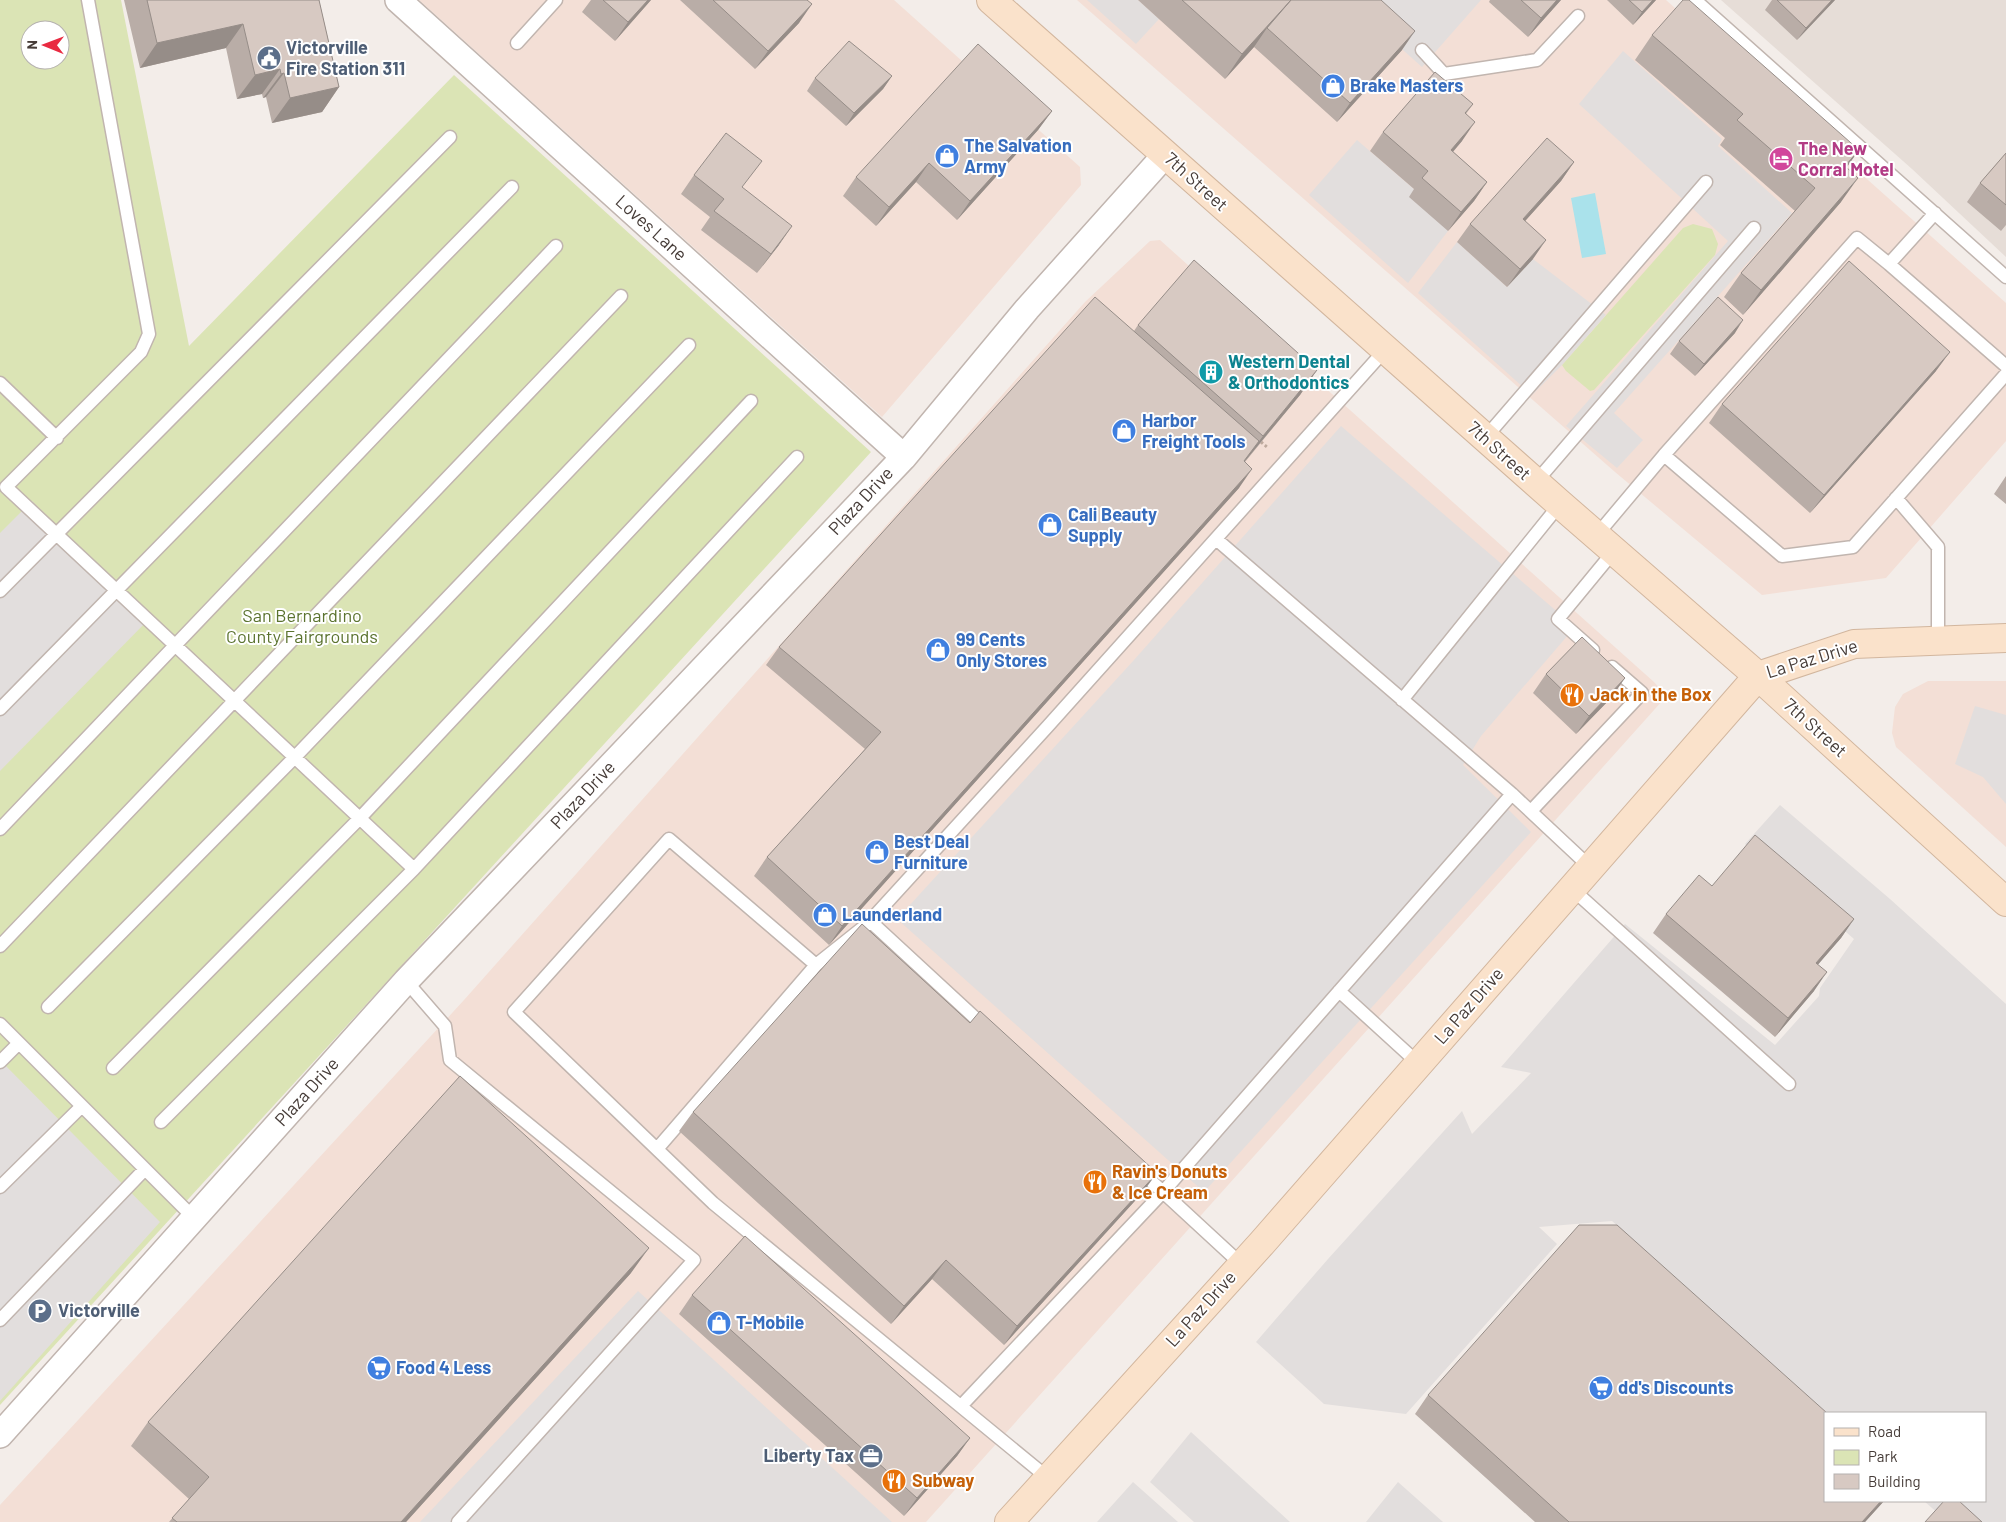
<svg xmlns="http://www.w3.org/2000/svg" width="2006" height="1522" font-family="Barlow,sans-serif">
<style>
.residential{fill:#e6ddd7}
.commercial{fill:#f3dfd6}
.green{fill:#dbe4b5;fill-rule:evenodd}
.parking{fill:#e2dedd}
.water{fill:#aae2eb}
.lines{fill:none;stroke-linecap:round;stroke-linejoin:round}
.service-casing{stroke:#c1b5af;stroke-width:15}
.minor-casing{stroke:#c1b5af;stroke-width:28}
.secondary-casing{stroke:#d2b69e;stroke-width:30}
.path{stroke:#beaa9e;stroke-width:3;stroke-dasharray:2.5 2.5;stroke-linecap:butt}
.service{stroke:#fff;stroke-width:12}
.minor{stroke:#fff;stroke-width:25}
.secondary{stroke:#fae2cb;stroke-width:28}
.wall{fill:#b9ada7}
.shaded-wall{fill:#968d88}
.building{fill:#d7c9c2;stroke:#968d88}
.labels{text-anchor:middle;stroke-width:4;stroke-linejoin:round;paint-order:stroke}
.service-label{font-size:18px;font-weight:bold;fill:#4e5e75;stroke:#fff;text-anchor:start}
.shop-label{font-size:18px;font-weight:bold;fill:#366cbe;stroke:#fff;text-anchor:start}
.hotel-label{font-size:18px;font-weight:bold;fill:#b23c85;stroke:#fff;text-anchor:start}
.street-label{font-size:18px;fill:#463c38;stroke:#fff}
.culture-label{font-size:18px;font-weight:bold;fill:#0d838f;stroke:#fff;text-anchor:start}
.park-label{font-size:18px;fill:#5b732f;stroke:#fff}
.food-label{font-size:18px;font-weight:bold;fill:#c56008;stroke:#fff;text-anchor:start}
</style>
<rect width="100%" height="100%" fill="#f3ede9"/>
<path class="residential" d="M 1721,0 L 2006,0 L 2006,257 L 1912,169 Z"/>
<path class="commercial" d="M 419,0 L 894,0 L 1080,167 L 1081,185 L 882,417 Z
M 1077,0 L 1666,0 L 2006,303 L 2006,441 L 1886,578 L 1762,595 L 1615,472 Z
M 1160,240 L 1654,682 L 1662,691 L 1663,700 L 926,1522 L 0,1522 L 0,1505 L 464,1000 L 1085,302 L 1150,241 Z
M 1928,681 L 2006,681 L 2006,847 L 1896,747 L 1892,733 L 1895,707 L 1903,694 Z"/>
<path class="green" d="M 0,0 L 121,0 L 189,346 L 454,75 L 871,452 L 0,1405 ZM 30,30 L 60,30 L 60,60 L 30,60 Z
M 1693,224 L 1712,229 L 1718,244 L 1715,255 L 1594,390 L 1590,391 L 1566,371 L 1562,365 L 1683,228 Z"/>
<path class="parking" d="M 1087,0 L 1138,0 L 1159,19 L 1136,44 Z
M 1347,0 L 1481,0 L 1422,67 Z
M 1623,51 L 1722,139 L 1718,146 L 1792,213 L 1614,413 L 1643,440 L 1617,468 L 1566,426 L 1728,241 L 1579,104 Z
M 1357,140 L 1415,190 L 1448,231 L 1408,283 L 1309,195 Z
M 1457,242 L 1507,287 L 1533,259 L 1606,315 L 1562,365 L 1532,395 L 1418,293 Z
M 1341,426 L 1575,627 L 1481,736 L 1463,765 L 1531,832 L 1204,1192 L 897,919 L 1134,660 Z
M 32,501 L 149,619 L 0,771 L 0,533 Z
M 1975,706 L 2006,715 L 2006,804 L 1983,777 L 1955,764 Z
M 1780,805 L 1890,899 L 2006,1004 L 2006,1522 L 1948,1522 L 1924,1501 L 1985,1501 L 1985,1413 L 1827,1413 L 1612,1221 L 1539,1227 L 1557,1244 L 1406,1414 L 1324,1404 L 1256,1342 L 1328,1259 L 1462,1111 L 1472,1134 L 1531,1073 L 1501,1067 L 1625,924 L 1775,1045 L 1819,996 L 1820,988 L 1854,939 L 1745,844 Z
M 0,1060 L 160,1222 L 0,1401 Z
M 638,1291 L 892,1522 L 420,1522 Z
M 1191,1432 L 1290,1522 L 1194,1522 L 1150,1482 Z
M 1133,1482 L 1178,1522 L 1097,1522 Z
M 1398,1482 L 1443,1522 L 1366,1522 Z"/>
<path class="water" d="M 1595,193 L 1606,254 L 1582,258 L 1571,198 Z"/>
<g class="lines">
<defs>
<path id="service" d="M 88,0 L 149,334 L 141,352 L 6,487 L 414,869 L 161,1122
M 1695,0 L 2006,277
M 517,43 L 556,0
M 1422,50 L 1444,74 L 1537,60 L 1578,16
M 1889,264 L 2006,366
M 0,383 L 57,438
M 1485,438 L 1706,182
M 1664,455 L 1782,556 L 1853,547 L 2006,374
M 1535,483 L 1754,228
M 1896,498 L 1938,547 L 1938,639
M 1596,536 L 1664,455 L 1857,238 L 1889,264 L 1935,213
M 1216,539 L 1512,794 L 1590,867
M 0,591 L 450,137
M 1593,650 L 1558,619 L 1614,551
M 1402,700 L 1560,504
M 0,709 L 512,187
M 1531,811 L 1642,693 L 1612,667
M 0,829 L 556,246
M 414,869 L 797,457
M 1571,888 L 1789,1084
M 0,946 L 621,296
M 816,965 L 865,926
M 406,981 L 445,1026 L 450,1060 L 694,1260 L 458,1522
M 1339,991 L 1418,1063
M 48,1007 L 295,757 L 689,345
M 0,1024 L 194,1218
M 986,1028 L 870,921 L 1048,726 L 1385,350
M 0,1062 L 19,1043
M 113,1068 L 360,818 L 751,401
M 657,1149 L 816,965 L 669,839 L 514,1012 L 713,1203 L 1048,1478
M 1138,1169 L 1241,1264
M 0,1187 L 82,1106
M 0,1320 L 145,1169
M 961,1406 L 1163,1192 L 1512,794"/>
<path id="minor" d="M 398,0 L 904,457
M 0,1435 L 406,981 L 904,457 L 1027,309 L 1165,155"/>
<path id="secondary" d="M 991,0 L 1560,504 L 1758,676 L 2006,902
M 1009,1522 L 1262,1243 L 1758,676 L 1854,644 L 2006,638"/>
</defs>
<use href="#service" class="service-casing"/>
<use href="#minor" class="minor-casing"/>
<use href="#secondary" class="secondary-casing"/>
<path class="path" d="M 1261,442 L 1267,447"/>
<use href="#service" class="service"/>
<use href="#minor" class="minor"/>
<use href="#secondary" class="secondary"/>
</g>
<path class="wall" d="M 124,0 L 319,0 L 339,87 L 322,112 L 272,123 L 266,97 L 263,98 L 262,94 L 237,99 L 226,48 L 140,68 Z
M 591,0 L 651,0 L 615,41 L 582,12 Z
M 680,0 L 807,0 L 799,23 L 755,69 Z
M 1138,0 L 1381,0 L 1402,50 L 1337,122 L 1254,47 L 1225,79 Z
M 1490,0 L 1561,0 L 1528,37 L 1489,2 Z
M 1607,0 L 1656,0 L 1633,25 Z
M 1772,0 L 1835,0 L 1797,40 L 1765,10 Z
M 1652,35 L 1859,150 L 1846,167 L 1841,202 L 1743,315 L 1724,297 L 1741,273 L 1795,211 L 1720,145 L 1725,138 L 1635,60 Z
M 892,76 L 883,89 L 846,126 L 807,91 L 815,78 Z
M 1473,104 L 1466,114 L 1462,141 L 1453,152 L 1487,182 L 1474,201 L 1448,231 L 1409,197 L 1414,189 L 1370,151 L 1383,132 Z
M 1052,111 L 1038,130 L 957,220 L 916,182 L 876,226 L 843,196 L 856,177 Z
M 2006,153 L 2006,225 L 2001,231 L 1967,202 L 1980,183 Z
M 1574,162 L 1561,181 L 1525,221 L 1533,259 L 1507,287 L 1457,242 L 1470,224 Z
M 694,175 L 742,188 L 779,245 L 757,273 L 701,230 L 710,217 L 681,194 Z
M 1138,325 L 1317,370 L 1300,395 L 1245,462 L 1239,488 L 829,945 L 754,876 L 767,857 L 865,749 L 766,665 L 779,647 L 1134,331 Z
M 1735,333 L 1695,376 L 1670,354 L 1679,341 Z
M 1936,371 L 1810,513 L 1709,423 L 1722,404 Z
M 2006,476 L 2006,504 L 1994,494 Z
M 1546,674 L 1612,697 L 1576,734 L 1533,693 Z
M 1712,886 L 1854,919 L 1841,938 L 1818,964 L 1814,991 L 1775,1037 L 1653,933 L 1666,914 Z
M 693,1112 L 1143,1192 L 1004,1345 L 932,1279 L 891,1324 L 679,1131 Z
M 631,1273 L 406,1522 L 169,1522 L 189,1499 L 131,1446 L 148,1422 Z
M 692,1295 L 970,1438 L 957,1456 L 904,1516 L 679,1314 Z
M 1428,1395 L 1825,1501 L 1884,1501 L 1865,1522 L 1535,1522 L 1415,1414 Z"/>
<path class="shaded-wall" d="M 648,0 L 651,0 L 615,41 L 628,22 Z
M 1291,0 L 1267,28 L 1254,47 L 1225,79 L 1242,54 Z
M 1557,0 L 1561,0 L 1528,37 L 1541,18 Z
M 1653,0 L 1656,0 L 1633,25 L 1642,12 Z
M 1832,0 L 1835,0 L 1797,40 L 1806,28 Z
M 812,4 L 799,23 L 755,69 L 768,51 Z
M 243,24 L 226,48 L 140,68 L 157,43 Z
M 1415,31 L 1402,50 L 1337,122 L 1350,103 Z
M 280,69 L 262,94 L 237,99 L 255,75 Z
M 284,73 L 266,97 L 263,98 L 281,74 Z
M 892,76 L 883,89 L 846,126 L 854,113 Z
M 339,87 L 322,112 L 272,123 L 290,98 Z
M 1052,111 L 1038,130 L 957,220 L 970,201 Z
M 1475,122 L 1462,141 L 1438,169 L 1451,150 Z
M 1859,150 L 1842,174 L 1845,166 Z
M 1574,162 L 1561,181 L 1510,238 L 1523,219 Z
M 929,163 L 916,182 L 876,226 L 889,207 Z
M 1858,178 L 1841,202 L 1743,315 L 1761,290 Z
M 1487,182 L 1474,201 L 1448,231 L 1461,212 Z
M 792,226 L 779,245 L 757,273 L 771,254 Z
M 1546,240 L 1533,259 L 1507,287 L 1520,269 Z
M 1743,320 L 1735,333 L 1695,376 L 1704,364 Z
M 1950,352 L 1936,371 L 1810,513 L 1824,495 Z
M 1317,370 L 1300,395 L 1230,479 L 1244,461 L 1263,436 Z
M 1252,469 L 1239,488 L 829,945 L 842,926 Z
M 1625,678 L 1612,697 L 1576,734 L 1589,716 Z
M 1854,919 L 1841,938 L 1803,982 L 1816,963 Z
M 1827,972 L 1814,991 L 1775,1037 L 1788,1018 Z
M 1157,1173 L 1143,1192 L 1004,1345 L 1017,1326 Z
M 649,1248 L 631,1273 L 406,1522 L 401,1522 Z
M 946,1260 L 932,1279 L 891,1324 L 904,1306 Z
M 970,1438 L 957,1456 L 904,1516 L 917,1498 Z
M 1881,1501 L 1884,1501 L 1865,1522 L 1862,1522 Z"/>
<path class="building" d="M 147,0 L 319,0 L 339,87 L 290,98 L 284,73 L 281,74 L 280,69 L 255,75 L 243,24 L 157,43 Z
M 603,0 L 648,0 L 628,22 Z
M 713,0 L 807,0 L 812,4 L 768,51 Z
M 1182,0 L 1291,0 L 1242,54 Z
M 1291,0 L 1381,0 L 1415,31 L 1350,103 L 1267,28 Z
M 1521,0 L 1557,0 L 1541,18 Z
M 1629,0 L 1653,0 L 1642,12 Z
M 1683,0 L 1689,0 L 1859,150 L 1845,166 L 1858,178 L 1761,290 L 1741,273 L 1815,188 L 1737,120 L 1743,114 L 1652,35 Z
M 1777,0 L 1832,0 L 1806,28 Z
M 849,41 L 892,76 L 854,113 L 815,78 Z
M 978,44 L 1052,111 L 970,201 L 929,163 L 889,207 L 856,177 Z
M 1435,72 L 1473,104 L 1465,113 L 1475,122 L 1451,150 L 1487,182 L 1461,212 L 1422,178 L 1428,171 L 1383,132 Z
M 726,133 L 762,161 L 742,187 L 792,226 L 771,254 L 714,211 L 724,199 L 694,175 Z
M 1547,138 L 1574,162 L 1523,219 L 1546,240 L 1520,269 L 1470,224 Z
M 2006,153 L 2006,205 L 1980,183 Z
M 1194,260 L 1317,370 L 1263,436 L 1138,325 Z
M 1849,261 L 1950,352 L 1824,495 L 1722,404 Z
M 1095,297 L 1259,441 L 1244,461 L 1252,469 L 842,926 L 767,857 L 881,732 L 779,647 Z
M 1718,297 L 1743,320 L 1704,364 L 1679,341 Z
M 1582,637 L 1625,678 L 1589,716 L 1546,674 Z
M 1755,835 L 1854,919 L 1816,963 L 1827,972 L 1788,1018 L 1666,914 L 1699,875 L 1712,886 Z
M 862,924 L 970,1023 L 980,1011 L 1157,1173 L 1017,1326 L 946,1260 L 904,1306 L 693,1112 Z
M 460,1076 L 649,1248 L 401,1522 L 177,1522 L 172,1518 L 209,1477 L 148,1422 Z
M 1579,1225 L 1617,1225 L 1827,1413 L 1825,1413 L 1825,1501 L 1881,1501 L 1862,1522 L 1569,1522 L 1428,1395 Z
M 745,1236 L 970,1438 L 917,1498 L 692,1295 Z
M 1944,1501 L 1959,1501 L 1982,1522 L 1925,1522 Z"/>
<defs>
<symbol id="civic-disc" viewBox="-11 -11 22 22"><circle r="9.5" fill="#5c6f8a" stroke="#fff"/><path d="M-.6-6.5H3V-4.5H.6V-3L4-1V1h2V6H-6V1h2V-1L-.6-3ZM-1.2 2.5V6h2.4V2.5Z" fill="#fff"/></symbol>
<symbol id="shop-disc" viewBox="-11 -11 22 22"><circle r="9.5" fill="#3f7fe0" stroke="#fff"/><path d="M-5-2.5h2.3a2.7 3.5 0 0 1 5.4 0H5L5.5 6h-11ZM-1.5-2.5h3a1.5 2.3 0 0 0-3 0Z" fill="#fff"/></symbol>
<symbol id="hotel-disc" viewBox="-11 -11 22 22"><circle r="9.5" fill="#d1479c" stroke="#fff"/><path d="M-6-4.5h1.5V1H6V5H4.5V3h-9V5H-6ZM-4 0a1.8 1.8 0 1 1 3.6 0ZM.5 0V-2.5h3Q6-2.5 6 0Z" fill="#fff"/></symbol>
<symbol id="building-disc" viewBox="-11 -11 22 22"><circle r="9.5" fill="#0f9aa8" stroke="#fff"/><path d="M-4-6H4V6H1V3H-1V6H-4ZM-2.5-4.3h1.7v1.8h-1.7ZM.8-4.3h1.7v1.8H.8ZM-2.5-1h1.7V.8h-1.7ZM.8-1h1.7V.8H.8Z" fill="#fff"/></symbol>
<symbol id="restaurant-disc" viewBox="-11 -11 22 22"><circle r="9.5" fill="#e8710a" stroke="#fff"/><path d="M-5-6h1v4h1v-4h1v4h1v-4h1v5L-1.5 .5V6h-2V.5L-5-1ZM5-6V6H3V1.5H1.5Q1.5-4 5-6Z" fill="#fff"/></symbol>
<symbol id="parking-disc" viewBox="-11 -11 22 22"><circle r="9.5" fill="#5c6f8a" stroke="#fff"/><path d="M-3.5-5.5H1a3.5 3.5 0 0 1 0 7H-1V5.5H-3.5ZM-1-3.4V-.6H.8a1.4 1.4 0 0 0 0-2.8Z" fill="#fff"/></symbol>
<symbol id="supermarket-disc" viewBox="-11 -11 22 22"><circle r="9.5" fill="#3f7fe0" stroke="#fff"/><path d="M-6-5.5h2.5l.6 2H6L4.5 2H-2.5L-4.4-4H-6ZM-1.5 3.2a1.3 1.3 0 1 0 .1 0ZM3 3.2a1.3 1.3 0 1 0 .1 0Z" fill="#fff"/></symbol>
<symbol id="office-disc" viewBox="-11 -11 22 22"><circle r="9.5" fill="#5c6f8a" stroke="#fff"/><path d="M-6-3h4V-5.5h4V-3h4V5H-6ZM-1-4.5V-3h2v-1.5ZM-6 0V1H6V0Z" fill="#fff"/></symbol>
</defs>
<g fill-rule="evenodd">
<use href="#civic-disc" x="255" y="44" width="28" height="28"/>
<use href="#shop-disc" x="1319" y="72" width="28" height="28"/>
<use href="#shop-disc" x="933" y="142" width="28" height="28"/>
<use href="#hotel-disc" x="1767" y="145" width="28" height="28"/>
<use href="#building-disc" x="1197" y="358" width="28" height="28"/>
<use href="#shop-disc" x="1110" y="417" width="28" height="28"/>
<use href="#shop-disc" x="1036" y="511" width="28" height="28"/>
<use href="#shop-disc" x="924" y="636" width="28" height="28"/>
<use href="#restaurant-disc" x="1558" y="681" width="28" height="28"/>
<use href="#shop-disc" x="863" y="838" width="28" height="28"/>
<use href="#shop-disc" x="811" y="901" width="28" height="28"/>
<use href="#restaurant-disc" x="1081" y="1168" width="28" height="28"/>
<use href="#parking-disc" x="26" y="1297" width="28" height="28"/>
<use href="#shop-disc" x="705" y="1309" width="28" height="28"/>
<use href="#supermarket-disc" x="365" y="1354" width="28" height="28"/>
<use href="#supermarket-disc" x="1587" y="1374" width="28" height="28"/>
<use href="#office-disc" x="857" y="1442" width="28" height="28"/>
<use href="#restaurant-disc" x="880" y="1467" width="28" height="28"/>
</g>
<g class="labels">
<g class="service-label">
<text x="286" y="54">Victorville<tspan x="286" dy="21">Fire Station 311</tspan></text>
<text x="58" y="1317">Victorville</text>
<text x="854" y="1462" text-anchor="end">Liberty Tax</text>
</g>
<g class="shop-label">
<text x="1350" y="92">Brake Masters</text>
<text x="964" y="152">The Salvation<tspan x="964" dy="21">Army</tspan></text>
<text x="1142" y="427">Harbor<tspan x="1142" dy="21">Freight Tools</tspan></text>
<text x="1068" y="521">Cali Beauty<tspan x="1068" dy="21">Supply</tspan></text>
<text x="956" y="646">99 Cents<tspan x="956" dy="21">Only Stores</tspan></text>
<text x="894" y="848">Best Deal<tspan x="894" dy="21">Furniture</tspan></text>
<text x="842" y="921">Launderland</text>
<text x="736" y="1329">T-Mobile</text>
<text x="396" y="1374">Food 4 Less</text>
<text x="1618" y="1394">dd's Discounts</text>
</g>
<g class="hotel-label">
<text x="1798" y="155">The New<tspan x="1798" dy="21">Corral Motel</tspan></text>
</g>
<g class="street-label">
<text transform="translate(1196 182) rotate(42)" y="6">7th Street</text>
<text transform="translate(651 228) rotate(42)" y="6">Loves Lane</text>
<text transform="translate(1499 451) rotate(42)" y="6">7th Street</text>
<text transform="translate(861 501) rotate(-47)" y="6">Plaza Drive</text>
<text transform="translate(1812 659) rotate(-17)" y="6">La Paz Drive</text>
<text transform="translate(1815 728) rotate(42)" y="6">7th Street</text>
<text transform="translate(583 795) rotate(-47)" y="6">Plaza Drive</text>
<text transform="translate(1469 1006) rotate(-49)" y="6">La Paz Drive</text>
<text transform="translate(307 1092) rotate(-48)" y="6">Plaza Drive</text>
<text transform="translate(1201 1309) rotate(-48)" y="6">La Paz Drive</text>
</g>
<g class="culture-label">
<text x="1228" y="368">Western Dental<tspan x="1228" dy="21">&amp; Orthodontics</tspan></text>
</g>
<g class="park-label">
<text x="302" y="622">San Bernardino<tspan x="302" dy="21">County Fairgrounds</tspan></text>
</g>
<g class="food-label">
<text x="1590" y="701">Jack in the Box</text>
<text x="1112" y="1178">Ravin's Donuts<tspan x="1112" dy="21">&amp; Ice Cream</tspan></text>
<text x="912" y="1487">Subway</text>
</g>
</g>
<rect x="1824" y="1412" width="162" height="90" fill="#ffffff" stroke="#b5b1af"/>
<rect x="1834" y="1428" width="25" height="8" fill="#fae2cb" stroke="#b5b1af"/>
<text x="1868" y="1437" font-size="15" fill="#463c38">Road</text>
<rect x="1834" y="1450" width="25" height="15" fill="#dbe4b5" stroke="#b5b1af"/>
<text x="1868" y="1462" font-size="15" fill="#463c38">Park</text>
<rect x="1834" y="1474" width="25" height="15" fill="#d7c9c2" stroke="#b5b1af"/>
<text x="1868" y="1487" font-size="15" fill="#463c38">Building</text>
<g transform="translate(45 45) rotate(271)"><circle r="24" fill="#ffffff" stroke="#b5b1af"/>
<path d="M0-4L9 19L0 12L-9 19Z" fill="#e92a41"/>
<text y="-8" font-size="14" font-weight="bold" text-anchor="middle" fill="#463c38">N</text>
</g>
</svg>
